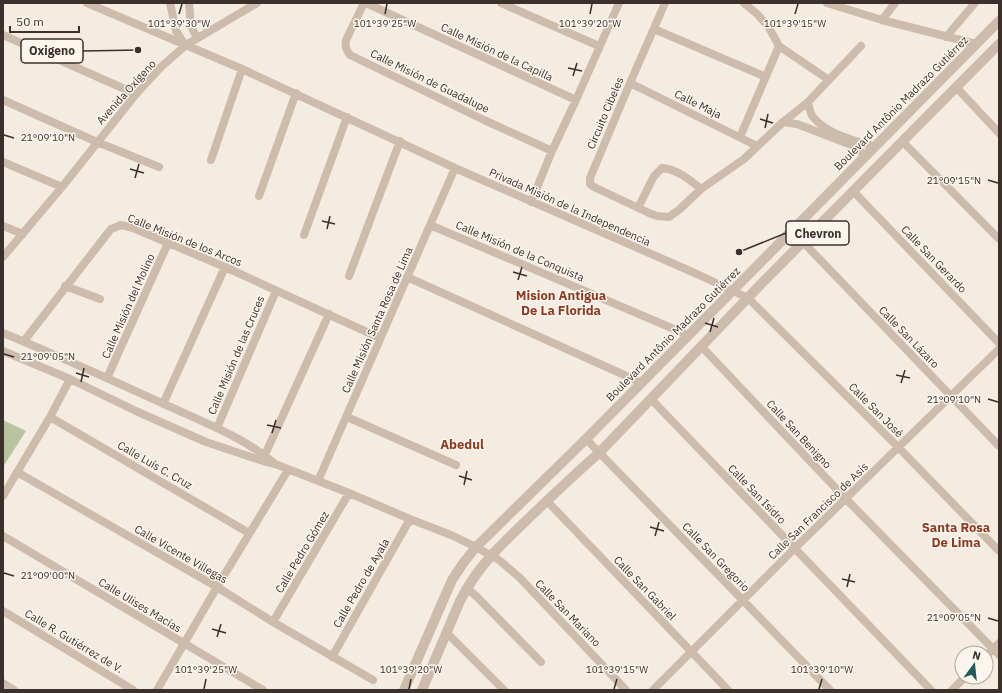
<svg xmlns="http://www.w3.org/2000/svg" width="1002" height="693" font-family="'IBM Plex Sans',sans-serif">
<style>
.green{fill:#b8c4a0}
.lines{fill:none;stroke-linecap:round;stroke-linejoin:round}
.minor{stroke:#cdbbac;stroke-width:8}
.tertiary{stroke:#cdbbac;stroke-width:10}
.ticks{fill:none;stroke:#3b302b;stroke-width:1.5}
.labels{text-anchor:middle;stroke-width:3;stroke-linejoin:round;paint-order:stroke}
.street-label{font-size:11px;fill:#3b302b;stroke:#fbf5ee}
.quarter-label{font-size:13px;font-weight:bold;fill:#8c3b22;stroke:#fbf5ee}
.ticks-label{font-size:10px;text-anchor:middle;fill:#3b302b;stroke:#fbf5ee;stroke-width:3;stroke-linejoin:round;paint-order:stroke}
.leader{fill:none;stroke:#3b302b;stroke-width:1.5}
.callout-dot{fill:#3b302b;stroke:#fbf5ee;stroke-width:1.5}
.callout{fill:#fbf5ee;stroke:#3b302b;stroke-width:1.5}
.callout-label{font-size:12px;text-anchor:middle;font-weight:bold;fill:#3b302b}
</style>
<rect width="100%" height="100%" fill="#f4ebe1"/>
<path class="green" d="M 3,420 L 26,431 L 3,467 Z"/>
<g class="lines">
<path class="minor" d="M 87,3 L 242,69 L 455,168 L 697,274 L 748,298 L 899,448 L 999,551
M 170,3 L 176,31 L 185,45
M 189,3 L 191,26 L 197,38
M 364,3 L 346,40 C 345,47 346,50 350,55 L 484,120 L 552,151
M 366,3 L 576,100
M 501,3 L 599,46
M 665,3 L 630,83 L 590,178 L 590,184 L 594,187 L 649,213 L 657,216 L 669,217 L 680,209 L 701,189 L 744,159 L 783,122 L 808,102 L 861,46
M 744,3 L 757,14 L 768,26 L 779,46 L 829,80
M 827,3 L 882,20 L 976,44
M 882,20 L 895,3
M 654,29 L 766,77
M 3,35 L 136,94
M 946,37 L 975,3
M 630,83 L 757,146
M 956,87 L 999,133
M 3,100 L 97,142 L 159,167
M 808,102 C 809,107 810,113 813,117 C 828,135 854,140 875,147
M 783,122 L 797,124 L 854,146 L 866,156
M 740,137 L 779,46
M 902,141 L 999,239
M 211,160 L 242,69
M 3,162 L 62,187
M 853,191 L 999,343
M 259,196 L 296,93
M 531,202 L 552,151 L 576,100 L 619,3
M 638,208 L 654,176 L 662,168 C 677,169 690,180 701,189
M 430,225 L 688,335
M 3,226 L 23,234
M 304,235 L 347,117
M 803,242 L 999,446
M 3,257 L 62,187 L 136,94 L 161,67 L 186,45 L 257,3
M 349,276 L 400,141
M 407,277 L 642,383
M 65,286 L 100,299
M 3,333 C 57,355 109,379 162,403 C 200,421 242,436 274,463
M 24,341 L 107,234 L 111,229 L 121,225 L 133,228 L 225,267 L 380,338
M 702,347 L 846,499 L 999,655
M 3,351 L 70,379 L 138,412 L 206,442 L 263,461 L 275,464 L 349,493 L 410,519 L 451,535 L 476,547 L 499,560 L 519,577 L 626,690
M 107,378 L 168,243
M 651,399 L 931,690
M 163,404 L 225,267
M 50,417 L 249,533
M 347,417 L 456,465
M 217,428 L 276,291
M 586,439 L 830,690
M 263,459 L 329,314
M 17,472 L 217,587 L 273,622 L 373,680
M 318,481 L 455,168
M 3,496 L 50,417 L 70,379
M 547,501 L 728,690
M 3,536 L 263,690
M 467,588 L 477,597 L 541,662
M 3,611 L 133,690
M 273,622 L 349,493
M 446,632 L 504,690
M 986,656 L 999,643
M 332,657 L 410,519
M 3,683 L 14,690
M 157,690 L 217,587 L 288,470
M 653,690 L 794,549 L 999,349
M 952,690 L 965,677"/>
<path class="tertiary" d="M 404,690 L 452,580 L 464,562 L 476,547 L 586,439 L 999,21
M 422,690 L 460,601 C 478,565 503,543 532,515 C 554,494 576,473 599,453 L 762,283 L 999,44"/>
</g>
<path class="ticks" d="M 179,14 L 182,4M 385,14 L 387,4M 590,14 L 592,4M 795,14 L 798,4M 568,68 L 582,71M 573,76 L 577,63M 760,119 L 773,123M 765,128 L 768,114M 4,135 L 14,138M 130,169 L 144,173M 135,178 L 139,164M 988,180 L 998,183M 322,221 L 335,224M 327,229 L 330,216M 513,272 L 527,276M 518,280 L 522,267M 705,323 L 718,327M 710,332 L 714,318M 4,354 L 14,357M 76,373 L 89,377M 896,375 L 910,378M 81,382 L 84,368M 901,383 L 905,370M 988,399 L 998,402M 267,425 L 281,428M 272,433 L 276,420M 459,476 L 472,480M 464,485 L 467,471M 650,527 L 664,531M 655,536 L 659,522M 4,573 L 14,576M 842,579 L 855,582M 847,587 L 850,574M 988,618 L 998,621M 212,629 L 226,633M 217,637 L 221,624M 204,689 L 206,679M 409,689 L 411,679M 614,689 L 617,679M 819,689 L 822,679"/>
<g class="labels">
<g class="street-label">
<text transform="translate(497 52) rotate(25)" y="4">Calle Misión de la Capilla</text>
<text transform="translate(430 81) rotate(26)" y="4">Calle Misión de Guadalupe</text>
<text transform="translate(126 92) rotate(-48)" y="4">Avenida Oxígeno</text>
<text transform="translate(901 103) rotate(-45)" y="4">Boulevard Antônio Madrazo Gutiérrez</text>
<text transform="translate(698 104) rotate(26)" y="4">Calle Maja</text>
<text transform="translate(605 113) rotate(-67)" y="4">Circuito Cibeles</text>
<text transform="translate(570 207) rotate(24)" y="4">Privada Misión de la Independencia</text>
<text transform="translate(185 240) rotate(22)" y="4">Calle Misión de los Arcos</text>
<text transform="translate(520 251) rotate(23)" y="4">Calle Misión de la Conquista</text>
<text transform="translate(934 259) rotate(46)" y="4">Calle San Gerardo</text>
<text transform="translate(128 306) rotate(-66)" y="4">Calle Misión del Molino</text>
<text transform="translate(377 320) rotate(-66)" y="4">Calle Misión Santa Rosa de Lima</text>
<text transform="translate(673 334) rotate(-45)" y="4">Boulevard Antônio Madrazo Gutiérrez</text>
<text transform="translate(909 337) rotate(46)" y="4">Calle San Lázaro</text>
<text transform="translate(236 355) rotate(-67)" y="4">Calle Misión de las Cruces</text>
<text transform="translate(876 410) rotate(45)" y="4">Calle San José</text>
<text transform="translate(799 434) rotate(47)" y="4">Calle San Benigno</text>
<text transform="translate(155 465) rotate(30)" y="4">Calle Luís C. Cruz</text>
<text transform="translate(757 494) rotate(46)" y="4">Calle San Isidro</text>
<text transform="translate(818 511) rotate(-44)" y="4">Calle San Francisco de Asís</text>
<text transform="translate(302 552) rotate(-59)" y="4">Calle Pedro Gómez</text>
<text transform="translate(181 554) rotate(30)" y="4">Calle Vicente Villegas</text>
<text transform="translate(716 557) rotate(46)" y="4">Calle San Gregorio</text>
<text transform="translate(361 583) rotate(-60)" y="4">Calle Pedro de Ayala</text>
<text transform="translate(645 588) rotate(46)" y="4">Calle San Gabriel</text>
<text transform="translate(140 605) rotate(31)" y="4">Calle Ulises Macías</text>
<text transform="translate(568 613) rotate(46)" y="4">Calle San Mariano</text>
<text transform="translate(74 641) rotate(31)" y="4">Calle R. Gutiérrez de V.</text>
</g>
<g class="quarter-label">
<text x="561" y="300">Mision Antigua<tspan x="561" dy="15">De La Florida</tspan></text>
<text x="462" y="449">Abedul</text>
<text x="956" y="532">Santa Rosa<tspan x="956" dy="15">De Lima</tspan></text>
</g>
</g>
<g class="ticks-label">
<text x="385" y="27">101°39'25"W</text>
<text x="590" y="27">101°39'20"W</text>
<text x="795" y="27">101°39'15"W</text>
<text x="179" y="27">101°39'30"W</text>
<text x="48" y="141">21°09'10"N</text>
<text x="954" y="184">21°09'15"N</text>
<text x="48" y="360">21°09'05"N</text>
<text x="954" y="403">21°09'10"N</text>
<text x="48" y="579">21°09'00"N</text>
<text x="954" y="621">21°09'05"N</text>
<text x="206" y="673">101°39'25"W</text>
<text x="411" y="673">101°39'20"W</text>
<text x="617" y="673">101°39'15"W</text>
<text x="822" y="673">101°39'10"W</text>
</g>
<path class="leader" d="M138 50L83 51M739 252L786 233"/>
<g class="callout-dot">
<circle cx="138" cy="50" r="4"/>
<circle cx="739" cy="252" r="4"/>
</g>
<g class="callout">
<rect x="21" y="39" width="62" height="24" rx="4"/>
<rect x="786" y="221" width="63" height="24" rx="4"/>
</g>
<g class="callout-label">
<text x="52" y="55">Oxigeno</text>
<text x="818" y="238">Chevron</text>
</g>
<rect width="1002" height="693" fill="none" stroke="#3b302b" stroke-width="8"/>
<g transform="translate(974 665) rotate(15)"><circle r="19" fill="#fbf5ee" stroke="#aea6a0"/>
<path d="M0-3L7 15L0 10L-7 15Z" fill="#1f5a5e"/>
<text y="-6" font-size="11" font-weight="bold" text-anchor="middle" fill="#3b302b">N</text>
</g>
<path d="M10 26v6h69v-6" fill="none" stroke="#3b302b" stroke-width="2"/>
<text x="16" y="26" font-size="12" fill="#3b302b" stroke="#fbf5ee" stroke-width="3" paint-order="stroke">50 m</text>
</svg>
